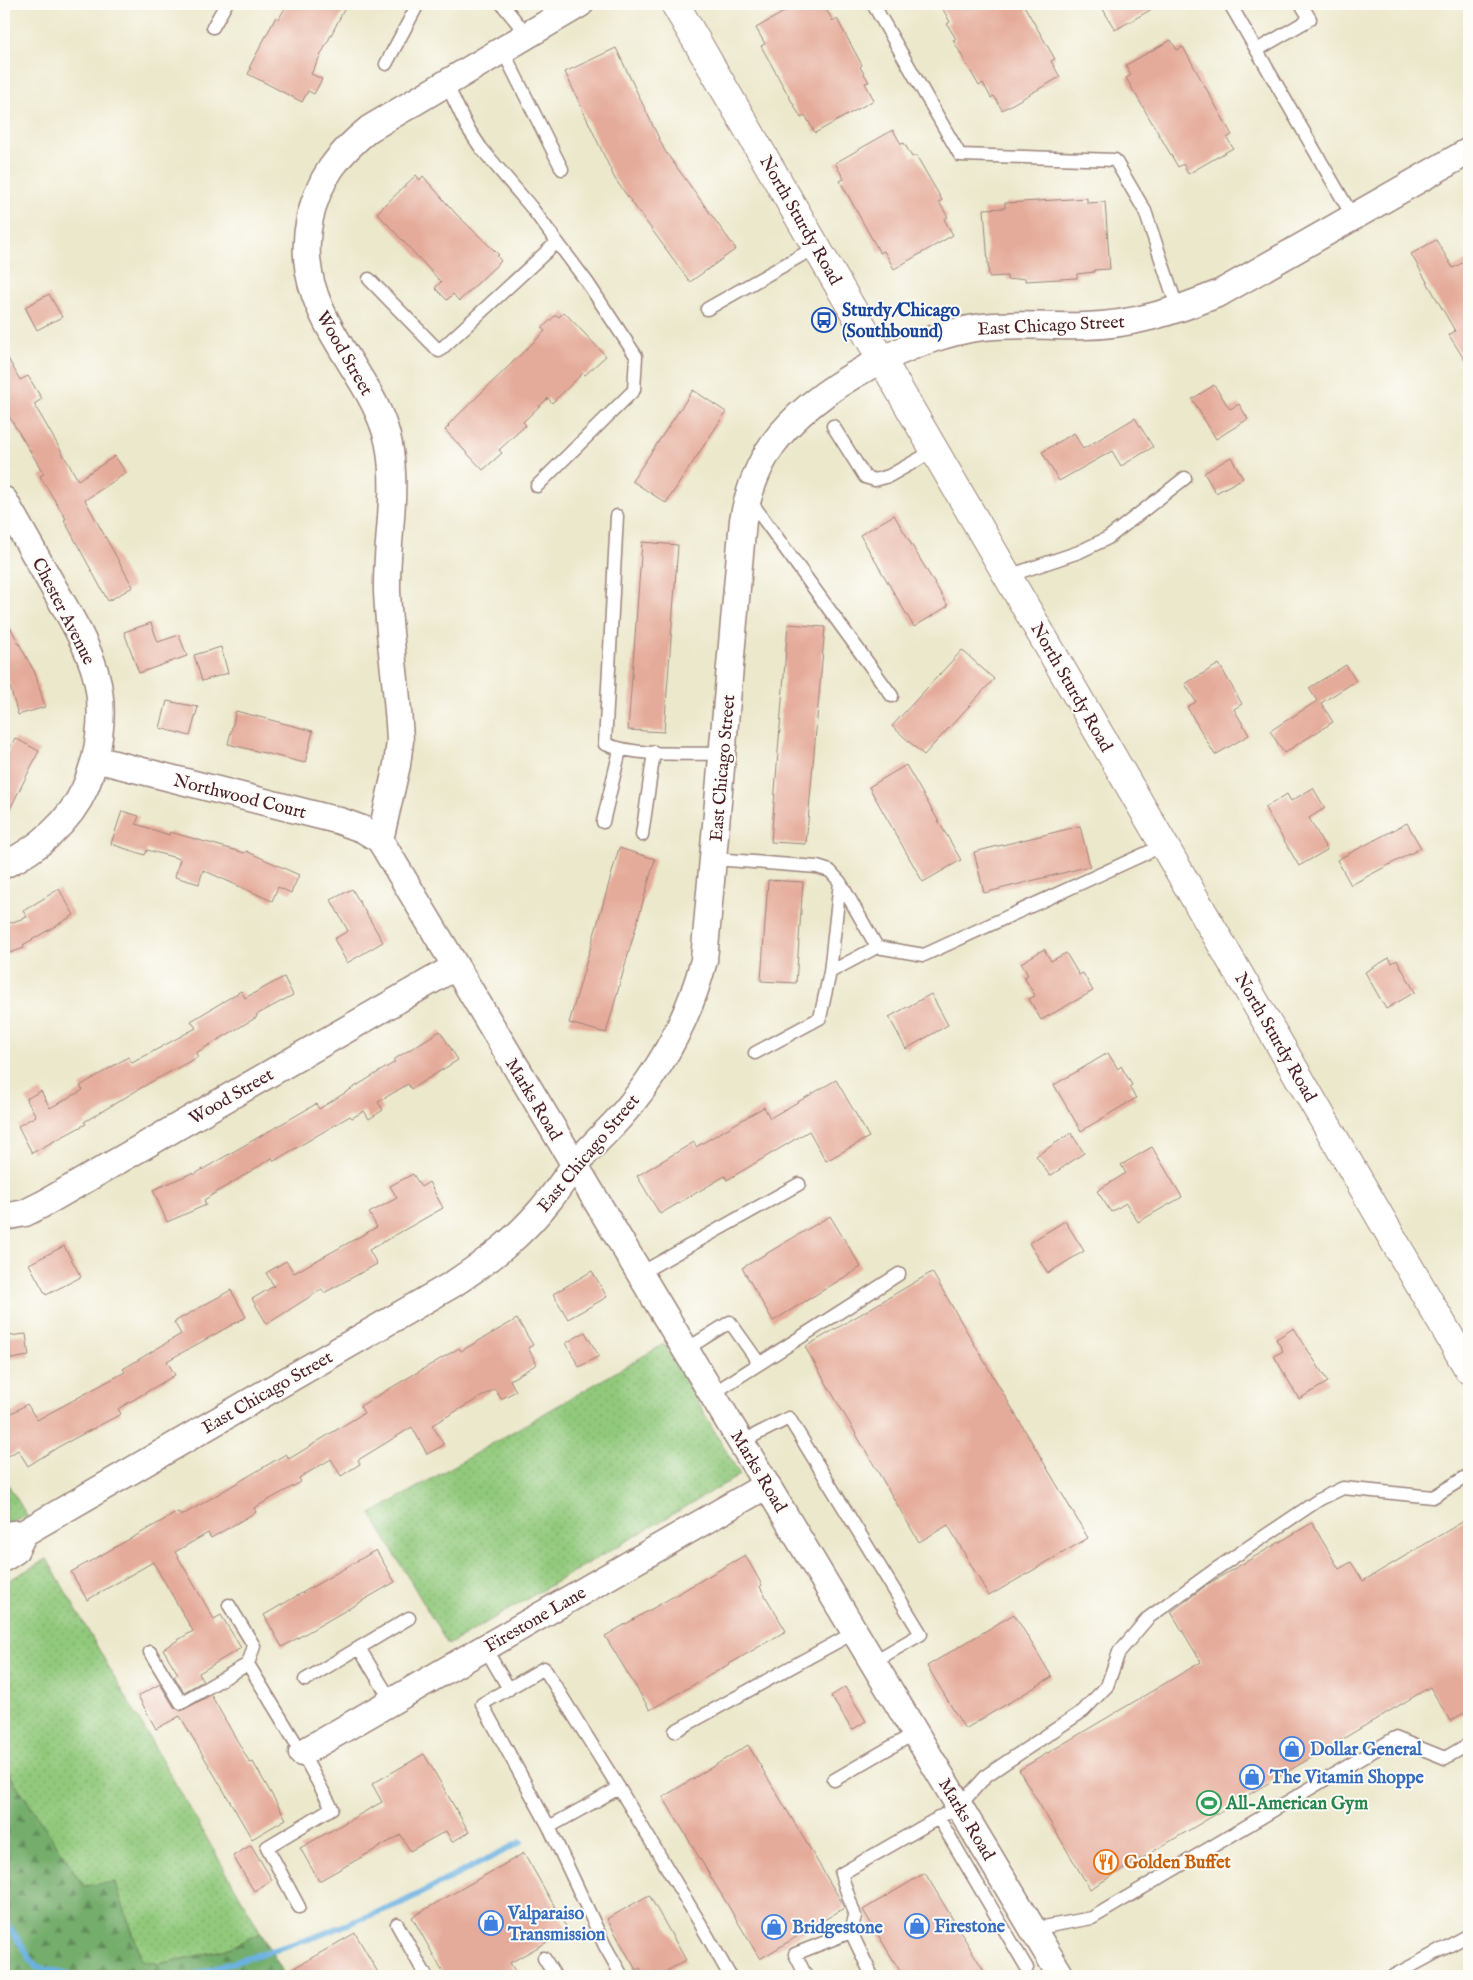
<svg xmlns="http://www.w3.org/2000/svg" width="1473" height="1980" font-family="'IM FELL English',serif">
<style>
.grass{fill:url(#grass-dots);stroke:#6e7454}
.forest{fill:url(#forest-firs);stroke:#5f664c}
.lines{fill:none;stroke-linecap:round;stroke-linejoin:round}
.stream{stroke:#6ab0e0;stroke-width:6}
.building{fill:#e5ab9a}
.service-casing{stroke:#9b847c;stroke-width:15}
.minor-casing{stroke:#9b847c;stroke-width:29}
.tertiary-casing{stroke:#9b847c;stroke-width:30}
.service{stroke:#fff;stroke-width:12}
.minor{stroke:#fff;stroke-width:26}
.tertiary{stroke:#fff;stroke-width:28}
.labels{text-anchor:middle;stroke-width:4;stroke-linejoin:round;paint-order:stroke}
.street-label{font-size:18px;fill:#4a1f2b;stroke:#fdfcf7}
.transit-label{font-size:18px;font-weight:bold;fill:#164399;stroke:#fdfcf7;text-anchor:start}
.shop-label{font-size:18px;font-weight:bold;fill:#366cbe;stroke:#fdfcf7;text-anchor:start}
.leisure-label{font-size:18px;font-weight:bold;fill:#27864d;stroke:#fdfcf7;text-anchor:start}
.food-label{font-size:18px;font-weight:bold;fill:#c56008;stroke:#fdfcf7;text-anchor:start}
</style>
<defs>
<pattern id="grass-dots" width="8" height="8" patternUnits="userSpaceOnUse" patternTransform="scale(1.25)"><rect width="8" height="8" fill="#91c97c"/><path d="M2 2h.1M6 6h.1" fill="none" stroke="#7fac6b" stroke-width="1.8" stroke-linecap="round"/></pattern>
<pattern id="forest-firs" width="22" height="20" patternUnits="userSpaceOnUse" patternTransform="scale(1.25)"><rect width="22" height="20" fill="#74ad6c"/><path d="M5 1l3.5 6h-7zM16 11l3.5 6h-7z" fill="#618c59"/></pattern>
</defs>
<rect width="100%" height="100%" fill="#fdfcf7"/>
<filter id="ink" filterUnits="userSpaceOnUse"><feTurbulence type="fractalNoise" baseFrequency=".02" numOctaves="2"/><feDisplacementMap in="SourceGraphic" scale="10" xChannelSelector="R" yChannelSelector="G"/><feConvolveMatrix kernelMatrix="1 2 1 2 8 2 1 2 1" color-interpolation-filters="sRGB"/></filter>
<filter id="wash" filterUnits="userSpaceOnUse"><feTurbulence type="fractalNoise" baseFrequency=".0096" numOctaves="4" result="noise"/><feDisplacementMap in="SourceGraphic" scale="20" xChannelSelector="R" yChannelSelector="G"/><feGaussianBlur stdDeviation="1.12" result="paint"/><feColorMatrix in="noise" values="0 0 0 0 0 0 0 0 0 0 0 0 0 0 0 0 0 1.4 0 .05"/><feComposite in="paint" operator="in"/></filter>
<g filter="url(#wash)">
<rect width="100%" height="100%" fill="#ece8cc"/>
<path class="grass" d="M 664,1344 L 740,1475 L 448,1645 L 371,1514 Z
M 4,1478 L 28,1517 L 4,1524 Z
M 47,1559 L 261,1933 L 228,1949 L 159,1964 L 142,1960 L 115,1883 L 84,1886 L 4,1766 L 4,1583 Z"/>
<path class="forest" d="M 4,1766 L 84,1886 L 115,1882 L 142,1960 L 159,1964 L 227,1949 L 261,1933 L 283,1972 L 275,1976 L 7,1976 L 4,1971 Z"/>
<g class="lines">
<path class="stream" d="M 4,1919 L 36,1967 L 74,1976
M 190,1976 L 315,1937 L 401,1903 L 521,1842"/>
</g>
<g id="blocks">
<path class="building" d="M 287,4 L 347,4 L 311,74 L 322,79 L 314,94 L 308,91 L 302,102 L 248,74 L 251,68 L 249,68 L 276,17 L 279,19 Z
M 798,4 L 823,4 L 833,21 L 837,19 L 862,65 L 860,67 L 869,82 L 865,83 L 874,100 L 815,133 L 805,115 L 801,118 L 787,93 L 761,46 L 765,44 L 756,28 Z
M 940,4 L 1023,4 L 1055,59 L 1051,61 L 1060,77 L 1002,110 L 994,96 L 991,98 L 983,83 L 979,86 L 953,40 L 956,39 L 947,24 L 950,22 Z
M 1100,4 L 1161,4 L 1115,30 Z
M 1171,40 L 1177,50 L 1183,47 L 1232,135 L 1227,138 L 1233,148 L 1188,174 L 1183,164 L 1178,167 L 1126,78 L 1131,75 L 1126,65 Z
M 616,48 L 665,151 L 736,249 L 690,282 L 615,179 L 565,72 Z
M 893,130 L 901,144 L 904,143 L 912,157 L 916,155 L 942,200 L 939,202 L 948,217 L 944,219 L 953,235 L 894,269 L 884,251 L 880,253 L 866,228 L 840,181 L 844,179 L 835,163 Z
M 416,175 L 420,180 L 423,176 L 455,213 L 499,255 L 497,256 L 501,261 L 459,301 L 453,294 L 447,300 L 435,288 L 441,282 L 377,213 Z
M 1087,198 L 1087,203 L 1105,202 L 1110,269 L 1094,270 L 1094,272 L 1077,274 L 1077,278 L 1025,281 L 1025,278 L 1007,280 L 1007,276 L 989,277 L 984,209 L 1005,208 L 1005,203 Z
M 1436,240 L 1453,268 L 1469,259 L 1469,367 L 1449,335 L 1455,331 L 1411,254 Z
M 49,294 L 62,317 L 37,330 L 25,307 Z
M 564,312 L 606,356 L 585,375 L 583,373 L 552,403 L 548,398 L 523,422 L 526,425 L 499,450 L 502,453 L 483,470 L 445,430 L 449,426 L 448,425 L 545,331 L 542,328 L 556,315 L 559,317 Z
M 4,351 L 20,380 L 28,376 L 42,399 L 34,404 L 78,480 L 115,456 L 126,473 L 85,500 L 133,587 L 108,601 L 64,520 L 66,519 L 40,476 L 44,474 L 4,408 Z
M 1214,385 L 1230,409 L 1239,404 L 1248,419 L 1216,439 L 1192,399 Z
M 693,390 L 726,412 L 666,503 L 632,481 Z
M 1135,418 L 1153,447 L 1121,466 L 1112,451 L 1059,481 L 1042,452 L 1074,433 L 1083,449 Z
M 1231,457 L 1243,478 L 1216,493 L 1204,473 Z
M 894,515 L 948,606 L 914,627 L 860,535 Z
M 642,542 L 678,545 L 664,732 L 628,730 Z
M 4,616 L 35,673 L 45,707 L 18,715 L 4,666 Z
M 151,623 L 158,642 L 179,635 L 187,656 L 139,673 L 124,632 Z
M 788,624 L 825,627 L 806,844 L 771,842 Z
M 221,647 L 228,673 L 202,681 L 194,655 Z
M 962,650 L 994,679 L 924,755 L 892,726 Z
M 1219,664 L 1242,704 L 1234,709 L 1249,735 L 1215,755 L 1187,707 L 1196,702 L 1185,684 Z
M 1346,665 L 1356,681 L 1321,703 L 1333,722 L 1284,753 L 1270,731 L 1317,701 L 1309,688 Z
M 167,701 L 198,707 L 190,736 L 160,728 Z
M 236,711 L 313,731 L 305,763 L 228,744 Z
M 15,738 L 39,751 L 4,821 L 4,760 Z
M 906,765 L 961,860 L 923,882 L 869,787 Z
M 1313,788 L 1325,808 L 1309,818 L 1327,850 L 1299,866 L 1265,808 L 1287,794 L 1291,801 Z
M 122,811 L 139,816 L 136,824 L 169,835 L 170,832 L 245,853 L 246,851 L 299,875 L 291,893 L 278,887 L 272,901 L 203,870 L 199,884 L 175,877 L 180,859 L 147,850 L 145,855 L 111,844 Z
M 1407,823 L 1421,848 L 1351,885 L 1337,860 Z
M 1080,826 L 1090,866 L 984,893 L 974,852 Z
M 619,848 L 655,859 L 606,1033 L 569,1023 Z
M 768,880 L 803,882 L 796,983 L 761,981 Z
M 59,889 L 74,915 L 23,945 L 24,948 L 4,955 L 4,925 L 27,917 L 23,911 Z
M 352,889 L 383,942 L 347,963 L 334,939 L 348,931 L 331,900 Z
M 1044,949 L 1051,961 L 1066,953 L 1079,975 L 1083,973 L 1093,991 L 1041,1020 L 1029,999 L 1035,996 L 1024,977 L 1028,975 L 1021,963 Z
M 1389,958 L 1392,963 L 1397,960 L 1415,992 L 1386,1009 L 1365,972 Z
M 284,977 L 293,995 L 256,1015 L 257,1017 L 196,1053 L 198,1057 L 151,1082 L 84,1122 L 86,1124 L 32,1153 L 18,1126 L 36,1116 L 26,1099 L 41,1091 L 50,1108 L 83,1090 L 80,1086 L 128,1057 L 132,1063 L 196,1028 L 191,1021 L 241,991 L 245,998 Z
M 931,994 L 948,1025 L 906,1049 L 889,1017 Z
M 440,1031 L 458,1060 L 411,1089 L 408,1084 L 378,1102 L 383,1110 L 369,1119 L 364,1111 L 352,1118 L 350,1116 L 274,1161 L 272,1158 L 204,1200 L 206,1205 L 167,1222 L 153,1190 L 192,1173 L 193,1175 L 316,1104 L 319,1109 L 395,1062 L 393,1060 Z
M 1108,1053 L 1118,1069 L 1121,1066 L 1132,1085 L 1129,1087 L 1136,1098 L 1081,1131 L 1054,1085 Z
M 836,1080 L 869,1137 L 826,1161 L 809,1131 L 727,1180 L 725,1176 L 660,1214 L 637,1176 L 694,1142 L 696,1147 L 764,1107 L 770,1118 Z
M 1071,1133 L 1084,1153 L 1050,1176 L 1036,1156 Z
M 1152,1147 L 1182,1197 L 1138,1222 L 1126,1203 L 1111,1212 L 1097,1191 L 1126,1173 L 1121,1165 Z
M 413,1174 L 421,1187 L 429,1182 L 443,1208 L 369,1250 L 377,1264 L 324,1293 L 322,1289 L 267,1324 L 252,1299 L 274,1286 L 266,1273 L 286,1261 L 294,1273 L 377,1227 L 369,1213 L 397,1198 L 390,1186 Z
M 830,1216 L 861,1267 L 773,1321 L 742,1268 Z
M 1065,1221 L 1084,1251 L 1048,1273 L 1029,1243 Z
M 64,1246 L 81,1277 L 46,1295 L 29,1264 Z
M 592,1271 L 607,1297 L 568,1319 L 553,1294 Z
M 932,1272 L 1088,1538 L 989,1596 L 948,1525 L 919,1542 L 805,1347 Z
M 231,1290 L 246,1317 L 167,1361 L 175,1375 L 118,1409 L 121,1414 L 60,1446 L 28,1466 L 18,1450 L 4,1459 L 4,1418 L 27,1404 L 37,1420 L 125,1372 L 123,1369 L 181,1334 L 174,1322 Z
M 517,1319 L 533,1345 L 528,1348 L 537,1364 L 510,1380 L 516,1391 L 501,1399 L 495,1389 L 432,1425 L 444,1445 L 427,1454 L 412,1427 L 358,1460 L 360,1464 L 341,1476 L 331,1459 L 299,1478 L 301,1482 L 254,1508 L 256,1512 L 211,1538 L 208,1533 L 175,1552 L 214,1619 L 221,1615 L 241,1648 L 199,1673 L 203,1681 L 184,1692 L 174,1676 L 178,1674 L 163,1649 L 193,1631 L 153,1562 L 87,1600 L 71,1572 L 178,1512 L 181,1516 L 286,1454 L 289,1459 L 364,1413 L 360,1406 L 459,1348 L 461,1351 Z
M 1294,1328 L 1328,1382 L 1299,1399 L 1274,1356 L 1283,1351 L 1276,1339 Z
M 585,1332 L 599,1356 L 579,1367 L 566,1343 Z
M 26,1334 L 29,1356 L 11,1359 L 8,1336 Z
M 1469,1518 L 1469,1710 L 1450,1721 L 1430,1687 L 1090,1889 L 1019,1770 L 1201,1662 L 1171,1612 L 1208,1584 L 1312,1523 L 1339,1569 L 1351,1562 L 1363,1581 Z
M 376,1550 L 395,1582 L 282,1647 L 264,1615 Z
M 745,1555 L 762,1585 L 760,1587 L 786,1631 L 650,1710 L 605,1636 Z
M 1014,1614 L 1052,1677 L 965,1729 L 927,1666 Z
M 160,1684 L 174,1707 L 181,1711 L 211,1695 L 250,1763 L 253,1762 L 286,1819 L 252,1839 L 180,1716 L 156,1729 L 138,1696 Z
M 845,1687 L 866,1721 L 852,1730 L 831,1696 Z
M 748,1745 L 841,1901 L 844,1908 L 760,1959 L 663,1797 Z
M 424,1754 L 469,1832 L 452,1842 L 446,1831 L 410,1851 L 401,1835 L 319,1881 L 300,1848 L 382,1802 L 372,1784 Z
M 251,1845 L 272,1880 L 254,1891 L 233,1856 Z
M 524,1853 L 568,1930 L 510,1963 L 518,1976 L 445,1976 L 412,1917 Z
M 925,1873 L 987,1976 L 903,1976 L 863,1910 Z
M 649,1895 L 686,1960 L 658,1976 L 645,1976 L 640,1968 L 636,1970 L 607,1919 Z
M 355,1933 L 380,1976 L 280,1976 Z"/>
</g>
</g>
<g filter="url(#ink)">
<use href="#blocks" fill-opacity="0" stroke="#9b847c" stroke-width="1"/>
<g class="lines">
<defs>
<path id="service" d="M 502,4 L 527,35
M 873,4 L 960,155 L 1115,160 L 1145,211 L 1178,310
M 1230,4 L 1353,217
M 213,27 L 226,4
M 502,49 L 562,169
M 1257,50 L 1310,19 L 1301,4
M 386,64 L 418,4
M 446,83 L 467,127 L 481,148 L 531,207 L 587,282 L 636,356 L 634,390 L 537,486
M 369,279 L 439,351 L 557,242
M 707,309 L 816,247
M 833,426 L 865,477 L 875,480 L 889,476 L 935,450
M 749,499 L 892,696
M 617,516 L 605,744 C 638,757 687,753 723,754
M 1008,576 L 1079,552 L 1108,538 L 1185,478
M 603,822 L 620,750
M 642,835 L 654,752
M 714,859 L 817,867 L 830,871 L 840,882 L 877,947 L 924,955 L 1164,845
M 830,972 L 840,882
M 755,1053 L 820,1018 L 830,972 L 877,947
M 639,1274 L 799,1184
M 685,1350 L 730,1322 L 759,1363
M 712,1394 L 899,1274
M 741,1442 L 789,1418 L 921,1634 L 873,1662
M 229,1605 L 254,1646 L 248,1664
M 359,1648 L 392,1702
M 485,1648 L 509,1689
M 150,1652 L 181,1703 L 248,1664 L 302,1753 L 332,1808 L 267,1847 L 299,1907
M 305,1680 L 409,1618
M 675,1731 L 855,1632
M 834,1780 L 915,1733
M 938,1817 L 1027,1968
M 549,1827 L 482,1704 L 544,1668 L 619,1788
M 397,1924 L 426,1976
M 1033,1929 L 1092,1918 L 1395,1738 L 1445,1758 L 1469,1744
M 851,1932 L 855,1916 L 841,1874 L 959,1806 L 987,1775 L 1083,1711 L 1107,1686 L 1119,1652 L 1148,1618 L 1213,1571 L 1320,1499 L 1343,1488 L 1433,1497 L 1469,1475
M 544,1958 L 555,1976
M 622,1976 L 605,1946 L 549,1827 L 619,1788 L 700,1923 L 730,1976
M 806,1976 L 795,1954 L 851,1932 L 872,1976
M 1393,1976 L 1469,1935"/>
<path id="minor" d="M 4,500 C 21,530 38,560 55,590 C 90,651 112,686 95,759
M 380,840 L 397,765 L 400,741 C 398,691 389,641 387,591 C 386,544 397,498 390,451 C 387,428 376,405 364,385 C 332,331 295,285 310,218 C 319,178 338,154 369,129 L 580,4
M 4,865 C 37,850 70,822 85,788 C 89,779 92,768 95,759 L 340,821 L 362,829 L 380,840 L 1061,1976
M 4,1217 L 25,1213 L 43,1204 L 455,967
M 4,1535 L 24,1533 L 453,1284 C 491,1259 521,1236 550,1199 C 558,1189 566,1177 574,1166 C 589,1148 606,1133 621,1116 C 660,1071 689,1018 704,960 L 743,520 C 748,493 757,467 773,444 C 814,387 915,335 983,327 C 1017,323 1052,327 1085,326 C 1133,325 1176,311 1220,293 L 1469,151
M 4,1558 L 15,1551 L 24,1533
M 302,1753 L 767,1485"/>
<path id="tertiary" d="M 675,4 L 1469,1370"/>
</defs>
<use href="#service" class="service-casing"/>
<use href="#minor" class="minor-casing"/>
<use href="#tertiary" class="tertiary-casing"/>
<use href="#service" class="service"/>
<use href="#minor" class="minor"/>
<use href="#tertiary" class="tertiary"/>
</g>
</g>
<defs>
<symbol id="bus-ring" viewBox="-11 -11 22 22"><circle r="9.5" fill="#fdfcf7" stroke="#1a4fb4" stroke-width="1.5"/><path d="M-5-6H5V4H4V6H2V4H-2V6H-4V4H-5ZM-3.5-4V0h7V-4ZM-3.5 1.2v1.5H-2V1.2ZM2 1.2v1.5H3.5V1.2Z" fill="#1a4fb4"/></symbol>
<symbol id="shop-ring" viewBox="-11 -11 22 22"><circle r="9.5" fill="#fdfcf7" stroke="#3f7fe0" stroke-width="1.5"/><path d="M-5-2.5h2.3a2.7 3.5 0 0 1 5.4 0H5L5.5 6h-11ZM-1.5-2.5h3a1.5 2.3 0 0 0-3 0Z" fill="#3f7fe0"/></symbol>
<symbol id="stadium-ring" viewBox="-11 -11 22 22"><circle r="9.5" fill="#fdfcf7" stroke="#2e9e5b" stroke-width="1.5"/><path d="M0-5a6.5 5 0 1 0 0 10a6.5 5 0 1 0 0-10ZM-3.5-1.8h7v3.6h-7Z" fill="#2e9e5b"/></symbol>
<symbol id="restaurant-ring" viewBox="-11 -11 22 22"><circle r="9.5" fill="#fdfcf7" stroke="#e8710a" stroke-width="1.5"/><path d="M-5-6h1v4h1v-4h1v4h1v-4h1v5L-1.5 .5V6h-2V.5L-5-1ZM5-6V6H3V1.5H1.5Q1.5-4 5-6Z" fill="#e8710a"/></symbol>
</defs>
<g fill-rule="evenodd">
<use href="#bus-ring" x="810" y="306" width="28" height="28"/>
<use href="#shop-ring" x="1278" y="1735" width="28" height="28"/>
<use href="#shop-ring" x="1238" y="1763" width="28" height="28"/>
<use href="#stadium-ring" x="1195" y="1789" width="28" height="28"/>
<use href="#restaurant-ring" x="1092" y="1848" width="28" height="28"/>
<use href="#shop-ring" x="477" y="1909" width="28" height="28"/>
<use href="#shop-ring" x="903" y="1912" width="28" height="28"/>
<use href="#shop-ring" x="760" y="1913" width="28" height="28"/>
</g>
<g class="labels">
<g class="street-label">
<text transform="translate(801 220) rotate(60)" y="6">North Sturdy Road</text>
<text transform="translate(1051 325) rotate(-3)" y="6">East Chicago Street</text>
<text transform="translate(345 353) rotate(60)" y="6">Wood Street</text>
<text transform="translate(64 611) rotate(63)" y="6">Chester Avenue</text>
<text transform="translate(1072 687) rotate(60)" y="6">North Sturdy Road</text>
<text transform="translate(722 768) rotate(-85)" y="6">East Chicago Street</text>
<text transform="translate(240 796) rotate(14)" y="6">Northwood Court</text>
<text transform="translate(1276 1037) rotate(60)" y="6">North Sturdy Road</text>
<text transform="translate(231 1096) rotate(-30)" y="6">Wood Street</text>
<text transform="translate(534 1099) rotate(59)" y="6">Marks Road</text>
<text transform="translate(588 1153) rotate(-50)" y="6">East Chicago Street</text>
<text transform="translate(267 1392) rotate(-30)" y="6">East Chicago Street</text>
<text transform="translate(759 1471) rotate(59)" y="6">Marks Road</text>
<text transform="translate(535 1619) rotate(-30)" y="6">Firestone Lane</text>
<text transform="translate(967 1819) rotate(59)" y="6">Marks Road</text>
</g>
<g class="transit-label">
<text x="842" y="316">Sturdy/Chicago<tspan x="842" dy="21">(Southbound)</tspan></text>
</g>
<g class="shop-label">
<text x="1310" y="1755">Dollar General</text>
<text x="1270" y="1783">The Vitamin Shoppe</text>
<text x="508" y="1919">Valparaiso<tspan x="508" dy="21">Transmission</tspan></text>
<text x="934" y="1932">Firestone</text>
<text x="792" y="1933">Bridgestone</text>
</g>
<g class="leisure-label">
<text x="1226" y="1809">All-American Gym</text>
</g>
<g class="food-label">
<text x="1124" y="1868">Golden Buffet</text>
</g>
</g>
<rect width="1473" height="1980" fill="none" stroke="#fdfcf7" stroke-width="20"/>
</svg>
